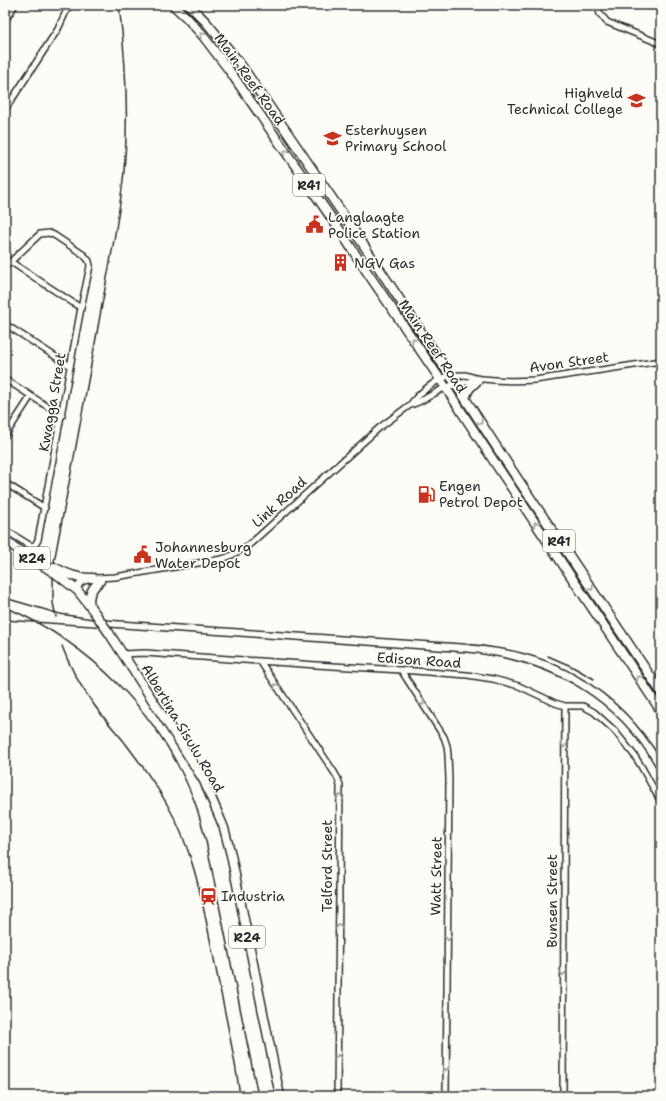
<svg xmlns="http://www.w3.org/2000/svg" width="666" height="1101" font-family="'Shantell Sans',sans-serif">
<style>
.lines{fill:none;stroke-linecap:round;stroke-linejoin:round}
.street-casing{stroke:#2b2b2b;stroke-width:8}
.primary-casing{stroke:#2b2b2b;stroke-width:11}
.street{stroke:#fdfcf7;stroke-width:5}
.primary{stroke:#fdfcf7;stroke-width:8}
.rail{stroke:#2b2b2b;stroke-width:1.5}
.primary-bridge-casing{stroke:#2b2b2b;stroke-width:11;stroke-linecap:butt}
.primary-bridge{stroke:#fdfcf7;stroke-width:8}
.oneway{stroke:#9e9e9b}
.labels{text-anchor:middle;stroke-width:3.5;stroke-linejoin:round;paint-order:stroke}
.shield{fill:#fdfcf7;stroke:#6a6a68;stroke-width:1}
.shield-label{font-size:13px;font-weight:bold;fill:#2b2b2b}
.street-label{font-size:14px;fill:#2b2b2b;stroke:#fdfcf7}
.poi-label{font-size:14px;fill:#2b2b2b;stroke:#fdfcf7;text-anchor:start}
</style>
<rect width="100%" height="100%" fill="#fdfcf7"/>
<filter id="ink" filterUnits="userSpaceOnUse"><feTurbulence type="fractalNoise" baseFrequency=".025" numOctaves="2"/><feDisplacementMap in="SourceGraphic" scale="8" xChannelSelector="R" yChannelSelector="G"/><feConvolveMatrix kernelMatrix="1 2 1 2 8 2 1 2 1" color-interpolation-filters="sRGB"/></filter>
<g filter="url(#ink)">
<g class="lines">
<defs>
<path id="street" d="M 597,5 L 600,14 L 607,22 L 661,44
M 5,21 L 15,5
M 5,110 L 58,29 L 69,5
M 11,262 L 81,308
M 5,267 L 40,234 L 49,233 L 54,235 L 84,255 L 89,261 L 90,266 L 81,308 L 38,540 L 35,545 L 31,546 L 5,530
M 5,324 L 70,366
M 5,379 L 62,416
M 410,405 C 423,402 434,392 447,387 C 457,383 467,382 478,380
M 5,436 L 31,396
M 5,483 L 45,508
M 96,578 L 115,577 L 222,559 C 232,556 240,551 249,545 L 379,428 L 410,405 C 418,394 436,379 449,376 C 454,375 460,375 465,375 C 471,376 476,379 483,379 C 500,381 518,381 535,380 L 661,361
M 78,591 C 77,584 82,581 88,580
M 122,654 L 145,653 L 316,665 L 401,670 L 467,675 L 493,679 L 519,686 L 555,703 L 565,706 L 583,706 L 594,712 L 614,730 L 634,755 L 641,766 L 661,802
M 260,661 L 334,772 L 338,779 L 340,786 L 337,1096
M 401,670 L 444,737 L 447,746 L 448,755 L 449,779 L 446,1096
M 563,1096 L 565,706"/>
<path id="primary" d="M 173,5 L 187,18 L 203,36 L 229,70 L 337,226 L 367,272 L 444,385 L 499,469 L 661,711
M 189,5 L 206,22 L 239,62 L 347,220 L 459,389 L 507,463 L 661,692
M 465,398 L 469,389 L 478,380
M 5,541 L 59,576 L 78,591 L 95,613
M 54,567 C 67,574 78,579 93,578
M 90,605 C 87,596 93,587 100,581
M 109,633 L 181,744 L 204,781 L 219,816 L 224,828 L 231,855 L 280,1096"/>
</defs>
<use href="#street" class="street-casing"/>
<use href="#primary" class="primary-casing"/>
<use href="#street" class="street"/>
<use href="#primary" class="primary"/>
<path class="rail" d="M 54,562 C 69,484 84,405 98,327 C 107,275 119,223 124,171 C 129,115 126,60 119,5
M 53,577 L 53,603 L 56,617
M 5,598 L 60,614 L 93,619 L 465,644 C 485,646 505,648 525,654 C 583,670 631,709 661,760
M 5,607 C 90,643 160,714 194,800 C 199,813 202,827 206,841 L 258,1096
M 5,620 L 464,652 C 550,659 620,698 661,776
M 62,646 C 69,665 78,682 90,699 C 99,713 111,726 122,739 C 139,761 155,782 168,806 C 195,853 203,907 214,959 C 223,1005 234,1050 240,1096
M 548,656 L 571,666 L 594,679"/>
<defs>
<path id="primary-bridge" d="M 95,613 L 109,633"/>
</defs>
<use href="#primary-bridge" class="primary-bridge-casing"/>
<use href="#primary-bridge" class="primary-bridge"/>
</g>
<defs><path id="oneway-chevron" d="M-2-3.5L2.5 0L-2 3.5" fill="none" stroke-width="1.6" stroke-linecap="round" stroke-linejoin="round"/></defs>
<g class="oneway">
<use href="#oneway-chevron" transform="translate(202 35) rotate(-130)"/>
<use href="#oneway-chevron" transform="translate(286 152) rotate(-125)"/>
<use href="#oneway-chevron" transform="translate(414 340) rotate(-124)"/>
<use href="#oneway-chevron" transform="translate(480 422) rotate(57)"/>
<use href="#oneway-chevron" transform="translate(536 524) rotate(-124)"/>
<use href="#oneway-chevron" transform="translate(591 588) rotate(56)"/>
<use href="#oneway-chevron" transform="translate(639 678) rotate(-124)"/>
<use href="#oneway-chevron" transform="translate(276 686) rotate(-124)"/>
<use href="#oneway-chevron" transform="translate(422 703) rotate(57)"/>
<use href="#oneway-chevron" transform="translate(564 745) rotate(90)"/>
<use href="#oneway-chevron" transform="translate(340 797) rotate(-90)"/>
<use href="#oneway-chevron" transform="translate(339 927) rotate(-90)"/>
<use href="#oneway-chevron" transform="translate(448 938) rotate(91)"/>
<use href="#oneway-chevron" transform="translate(563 973) rotate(90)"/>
<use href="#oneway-chevron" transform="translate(338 1057) rotate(-90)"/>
<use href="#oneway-chevron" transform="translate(446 1068) rotate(91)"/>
</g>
</g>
<defs>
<symbol id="university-bare" viewBox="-9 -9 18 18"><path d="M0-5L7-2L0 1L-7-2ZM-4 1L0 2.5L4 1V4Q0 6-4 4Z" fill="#c8321e" stroke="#fdfcf7" stroke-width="2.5" paint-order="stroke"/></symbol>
<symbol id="school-bare" viewBox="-9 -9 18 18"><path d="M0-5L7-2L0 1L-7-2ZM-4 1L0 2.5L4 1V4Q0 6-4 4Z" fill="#c8321e" stroke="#fdfcf7" stroke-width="2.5" paint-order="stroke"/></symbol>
<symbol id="civic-bare" viewBox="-9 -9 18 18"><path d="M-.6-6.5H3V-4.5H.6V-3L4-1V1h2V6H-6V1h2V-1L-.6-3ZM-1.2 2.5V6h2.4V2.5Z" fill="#c8321e" stroke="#fdfcf7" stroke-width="2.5" paint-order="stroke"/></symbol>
<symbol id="building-bare" viewBox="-9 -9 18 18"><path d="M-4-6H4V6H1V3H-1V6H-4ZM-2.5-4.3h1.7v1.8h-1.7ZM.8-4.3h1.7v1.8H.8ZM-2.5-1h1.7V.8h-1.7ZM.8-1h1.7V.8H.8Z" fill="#c8321e" stroke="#fdfcf7" stroke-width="2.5" paint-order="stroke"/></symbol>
<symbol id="fuel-bare" viewBox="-9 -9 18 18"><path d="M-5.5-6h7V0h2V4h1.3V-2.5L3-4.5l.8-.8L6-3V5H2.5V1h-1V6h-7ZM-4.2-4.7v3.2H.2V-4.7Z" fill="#c8321e" stroke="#fdfcf7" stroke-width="2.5" paint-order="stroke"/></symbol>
<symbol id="station-bare" viewBox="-9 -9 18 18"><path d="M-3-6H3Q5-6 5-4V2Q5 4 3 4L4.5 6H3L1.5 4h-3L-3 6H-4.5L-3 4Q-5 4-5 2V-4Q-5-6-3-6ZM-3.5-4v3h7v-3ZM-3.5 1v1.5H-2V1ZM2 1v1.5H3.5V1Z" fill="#c8321e" stroke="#fdfcf7" stroke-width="2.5" paint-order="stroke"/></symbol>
</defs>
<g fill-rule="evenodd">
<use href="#university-bare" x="624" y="88" width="25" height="25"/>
<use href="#school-bare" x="320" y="126" width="25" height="25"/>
<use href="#civic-bare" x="302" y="212" width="25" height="25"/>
<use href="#building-bare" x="328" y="250" width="25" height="25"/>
<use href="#fuel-bare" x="414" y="482" width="25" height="25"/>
<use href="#civic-bare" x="130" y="542" width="25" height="25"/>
<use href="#station-bare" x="196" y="884" width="25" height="25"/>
</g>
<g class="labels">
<g class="shield">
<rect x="293" y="174" width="32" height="22" rx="3"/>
<rect x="543" y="530" width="32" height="22" rx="3"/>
<rect x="14" y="547" width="36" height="22" rx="3"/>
<rect x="229" y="926" width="36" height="22" rx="3"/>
</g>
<g class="shield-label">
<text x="309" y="190">R41</text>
<text x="559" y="546">R41</text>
<text x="32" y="563">R24</text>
<text x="247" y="942">R24</text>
</g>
<g class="street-label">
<text transform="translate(250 79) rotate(54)" y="5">Main Reef Road</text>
<text transform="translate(433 346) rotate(56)" y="5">Main Reef Road</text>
<text transform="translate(569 362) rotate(-8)" y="5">Avon Street</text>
<text transform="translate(52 402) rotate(-80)" y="5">Kwagga Street</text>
<text transform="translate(279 502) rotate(-42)" y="5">Link Road</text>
<text transform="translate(419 660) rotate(4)" y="5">Edison Road</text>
<text transform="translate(183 728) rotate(59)" y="5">Albertina Sisulu Road</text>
<text transform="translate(327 866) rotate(-90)" y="5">Telford Street</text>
<text transform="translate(436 876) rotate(-89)" y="5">Watt Street</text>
<text transform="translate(552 901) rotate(-90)" y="5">Bunsen Street</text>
</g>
<g class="poi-label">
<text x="623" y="98" text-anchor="end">Highveld<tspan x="623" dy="16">Technical College</tspan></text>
<text x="345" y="135">Esterhuysen<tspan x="345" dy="16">Primary School</tspan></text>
<text x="328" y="222">Langlaagte<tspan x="328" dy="16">Police Station</tspan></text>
<text x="354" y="268">NGV Gas</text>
<text x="439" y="491">Engen<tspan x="439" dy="16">Petrol Depot</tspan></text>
<text x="155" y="552">Johannesburg<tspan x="155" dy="16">Water Depot</tspan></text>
<text x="221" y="901">Industria</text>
</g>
</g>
<rect width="666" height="1101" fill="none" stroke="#fdfcf7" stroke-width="20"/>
<rect x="10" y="10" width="646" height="1081" fill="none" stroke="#2b2b2b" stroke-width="1.5" filter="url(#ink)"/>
</svg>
